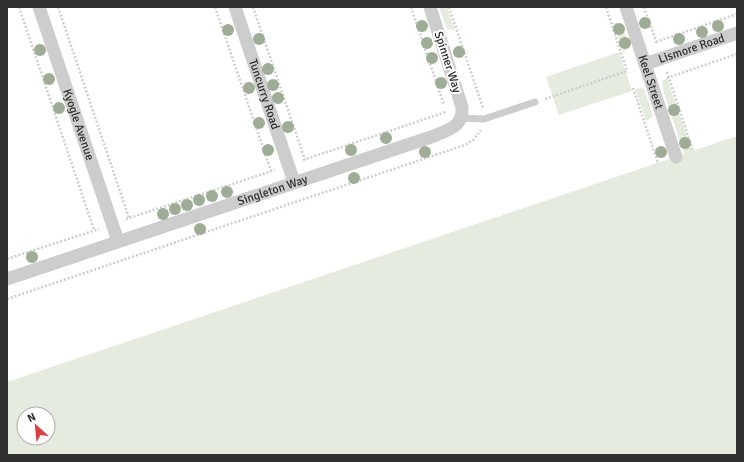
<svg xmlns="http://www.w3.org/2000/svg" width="744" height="462" font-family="Signika,sans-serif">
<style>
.green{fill:#e5ecdf;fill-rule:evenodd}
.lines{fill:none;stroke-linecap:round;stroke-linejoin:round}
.path{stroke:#cdcdcd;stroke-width:2.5;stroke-dasharray:2 2;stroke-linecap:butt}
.service{stroke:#cdcdcd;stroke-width:7}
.minor{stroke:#cdcdcd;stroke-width:13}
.tree{fill:#9fac96}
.labels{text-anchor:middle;stroke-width:4;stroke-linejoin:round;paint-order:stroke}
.street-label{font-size:12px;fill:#303030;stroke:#fff}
</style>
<rect width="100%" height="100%" fill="#fff"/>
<path class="green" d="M 439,7 L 447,7 L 455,30 L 447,29 Z
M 613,23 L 621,23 L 630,48 L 623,52 Z
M 619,52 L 632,91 L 559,115 L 546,77 Z
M 667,78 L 692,151 L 737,136 L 737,455 L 7,455 L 7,382 L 684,154 L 663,90 L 662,81 ZM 24,414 L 48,414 L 48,438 L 24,438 Z
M 641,88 L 644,89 L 653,116 L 646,121 L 635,89 Z"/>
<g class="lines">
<path class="path" d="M 19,7 L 94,230
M 58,7 L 129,218
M 215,7 L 271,171
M 253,7 L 305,160
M 411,7 L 444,105
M 449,7 L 483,108
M 644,7 L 657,44
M 656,42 L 737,14
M 667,72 L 693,151
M 667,78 L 737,54
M 633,88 L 658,163
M 545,99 L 627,71 L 606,7
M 303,160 L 446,112
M 126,219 L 275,170
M 7,259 L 99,229
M 7,299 L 465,145 L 473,140 L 481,130"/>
<path class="service" d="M 461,118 L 484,119 L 535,102"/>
<g class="minor">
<path id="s1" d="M 39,7 L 118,241"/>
<path id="s2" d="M 235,7 L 294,182"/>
<path id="s3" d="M 626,7 L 676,157"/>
<path id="s4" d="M 645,64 L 737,33"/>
<path id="s5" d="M 7,279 L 434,136 C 450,129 463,127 462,107 L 430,7"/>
</g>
</g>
<g class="tree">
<circle cx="645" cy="23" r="6"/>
<circle cx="422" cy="26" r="6"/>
<circle cx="718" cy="26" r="6"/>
<circle cx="619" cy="29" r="6"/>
<circle cx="228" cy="30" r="6"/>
<circle cx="702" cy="32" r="6"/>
<circle cx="259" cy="39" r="6"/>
<circle cx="679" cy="39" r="6"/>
<circle cx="427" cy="43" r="6"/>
<circle cx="625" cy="43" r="6"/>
<circle cx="40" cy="50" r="6"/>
<circle cx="459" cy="52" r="6"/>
<circle cx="432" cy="58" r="6"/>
<circle cx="268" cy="69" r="6"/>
<circle cx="49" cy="79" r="6"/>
<circle cx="441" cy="83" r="6"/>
<circle cx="273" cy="85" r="6"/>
<circle cx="249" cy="88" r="6"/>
<circle cx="278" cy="98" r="6"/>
<circle cx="59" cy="108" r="6"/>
<circle cx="674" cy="110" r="6"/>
<circle cx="259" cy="123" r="6"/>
<circle cx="288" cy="127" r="6"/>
<circle cx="386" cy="138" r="6"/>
<circle cx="685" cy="143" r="6"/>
<circle cx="268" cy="150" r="6"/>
<circle cx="351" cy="150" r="6"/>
<circle cx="425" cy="152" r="6"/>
<circle cx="661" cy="152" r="6"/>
<circle cx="354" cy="178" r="6"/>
<circle cx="227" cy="192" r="6"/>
<circle cx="212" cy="196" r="6"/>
<circle cx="199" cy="200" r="6"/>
<circle cx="187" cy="205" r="6"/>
<circle cx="175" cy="209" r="6"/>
<circle cx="163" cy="214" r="6"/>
<circle cx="200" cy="229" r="6"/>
<circle cx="32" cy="257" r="6"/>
</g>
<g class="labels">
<g class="street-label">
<text dy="4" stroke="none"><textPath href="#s4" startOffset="49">Lismore Road</textPath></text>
<text transform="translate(448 62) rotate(72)" y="4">Spinner Way</text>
<text dy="4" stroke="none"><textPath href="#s3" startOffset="79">Keel Street</textPath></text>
<text dy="4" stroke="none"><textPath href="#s2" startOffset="92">Tuncurry Road</textPath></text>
<text dy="4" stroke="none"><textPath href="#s1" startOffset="124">Kyogle Avenue</textPath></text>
<text dy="4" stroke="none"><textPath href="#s5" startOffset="280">Singleton Way</textPath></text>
</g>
</g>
<rect width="744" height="462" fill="none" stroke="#303030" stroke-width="16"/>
<g transform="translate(36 426) rotate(333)"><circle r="19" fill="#ffffff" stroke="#acacac"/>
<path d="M0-3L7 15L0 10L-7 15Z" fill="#da3f42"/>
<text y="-6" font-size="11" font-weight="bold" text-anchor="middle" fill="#303030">N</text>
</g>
</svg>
